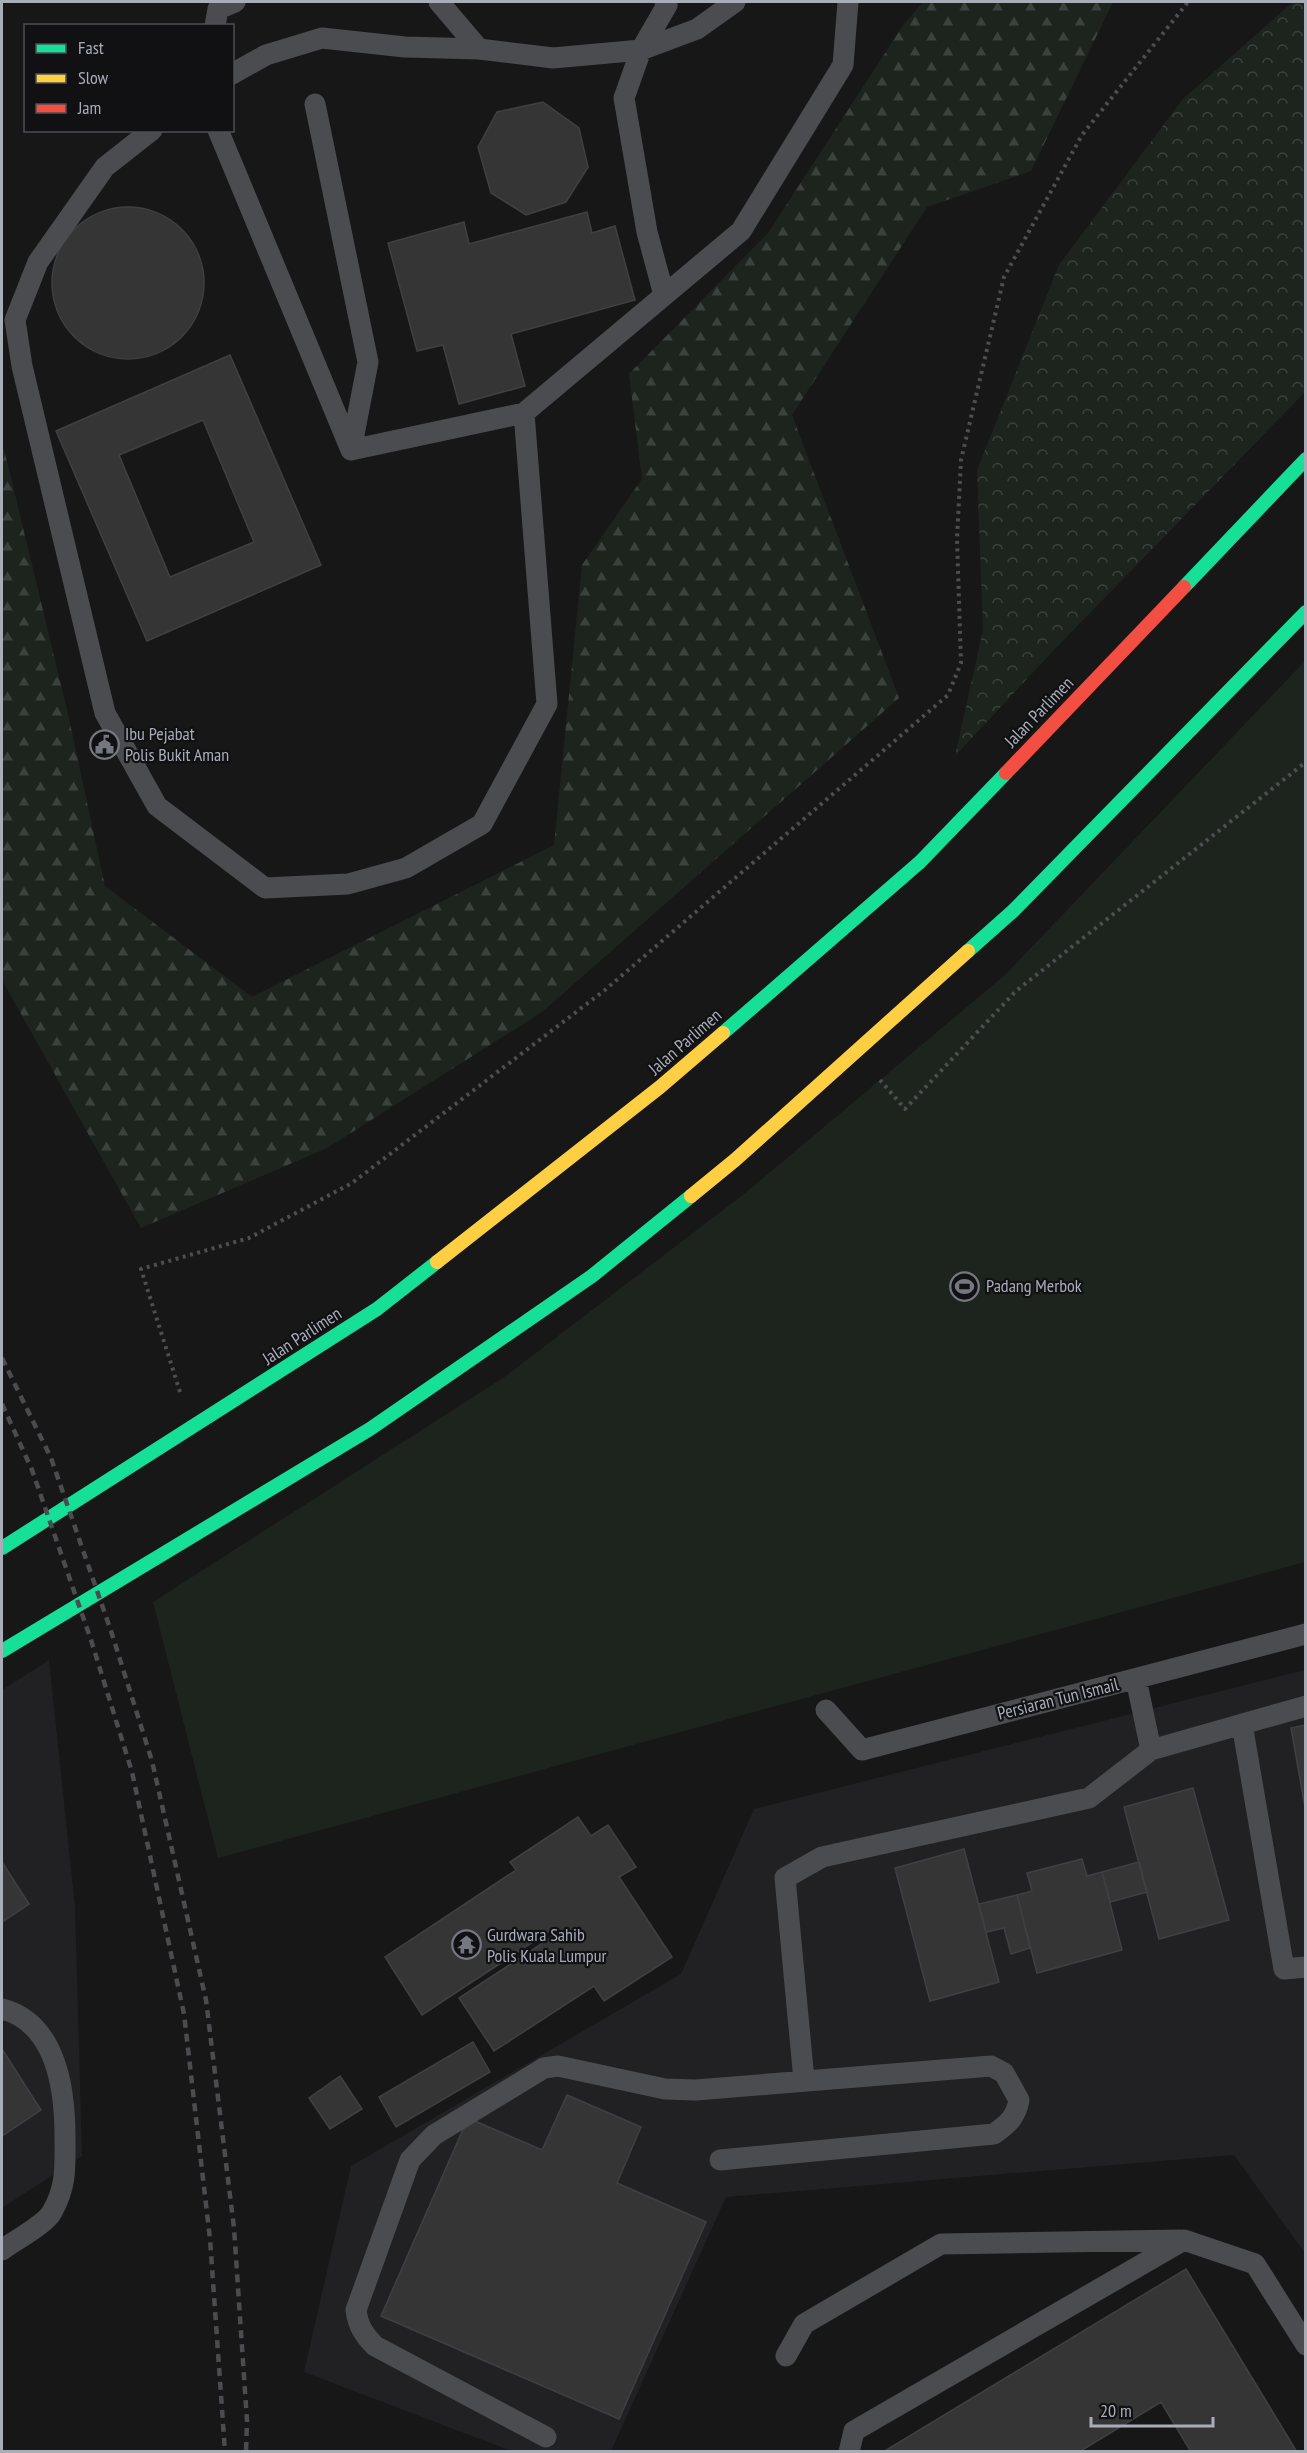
<svg xmlns="http://www.w3.org/2000/svg" width="1307" height="2453" font-family="'PT Sans Narrow',sans-serif">
<style>
.built{fill:#212123}
.forest{fill:url(#forest-firs)}
.park{fill:url(#park-crowns)}
.pitch{fill:#1d241e}
.building{fill:#353536;stroke:#3f4043;stroke-width:1.5;fill-rule:evenodd}
.lines{fill:none;stroke-linecap:round;stroke-linejoin:round}
.path{stroke:#4d4e52;stroke-width:4;stroke-dasharray:3 4.5;stroke-linecap:butt}
.lane{stroke:#4b4c50;stroke-width:21}
.fast{stroke:#16e098;stroke-width:14}
.slow{stroke:#ffcf43;stroke-width:14}
.jam{stroke:#f24e42;stroke-width:14}
.rail{stroke:#4b4c4f;stroke-width:4.5;stroke-dasharray:8 6;stroke-linecap:butt}
.labels{text-anchor:middle;stroke-width:4.5;stroke-linejoin:round;paint-order:stroke}
.street-label{font-size:18px;fill:#a8adb8;stroke:#111113}
.poi-label{font-size:18px;fill:#a8adb8;stroke:#111113;text-anchor:start}
</style>
<defs>
<pattern id="forest-firs" width="22" height="20" patternUnits="userSpaceOnUse" patternTransform="scale(1.5)"><rect width="22" height="20" fill="#1d241e"/><path d="M5 1l3.5 6h-7zM16 11l3.5 6h-7z" fill="#3b413d"/></pattern>
<pattern id="park-crowns" width="20" height="18" patternUnits="userSpaceOnUse" patternTransform="scale(1.5)"><rect width="20" height="18" fill="#1d241e"/><path d="M2 6a3 3 0 1 1 6 0M12 15a3 3 0 1 1 6 0" fill="none" stroke="#3b413d"/></pattern>
</defs>
<rect width="100%" height="100%" fill="#171717"/>
<path class="built" d="M 49,1660 L 75,1907 L 82,2156 L 2,2208 L 2,1690 Z
M 1305,1670 L 1305,2253 L 1234,2155 L 726,2197 L 611,2451 L 511,2451 L 304,2372 L 351,2166 L 681,1974 L 754,1809 Z"/>
<path class="forest" d="M 923,2 L 1113,2 L 1031,171 L 927,207 L 792,415 L 899,698 L 542,1012 L 327,1148 L 141,1228 L 2,980 L 2,450 L 4,449 L 68,714 L 105,886 L 252,997 L 554,845 L 582,565 L 642,479 L 629,374 L 768,233 L 904,24 Z"/>
<path class="park" d="M 1293,2 L 1306,2 L 1305,392 L 1051,653 L 955,756 L 983,630 L 977,470 L 1059,265 L 1182,100 Z"/>
<path class="pitch" d="M 1305,661 L 1305,1562 L 218,1858 L 153,1602 L 503,1378 L 744,1194 L 1005,975 Z"/>
<path class="building" d="M 543,102 L 579,128 L 588,167 L 566,202 L 526,215 L 491,193 L 478,147 L 497,112 Z
M52 283a76 76 0 1 1 152 0a76 76 0 1 1-152 0Z
M 587,212 L 592,233 L 615,226 L 635,300 L 511,334 L 525,386 L 459,404 L 443,345 L 417,351 L 388,243 L 464,222 L 469,244 Z
M 230,355 L 321,565 L 147,641 L 56,431 ZM 203,420 L 254,542 L 170,577 L 119,455 Z
M 1306,1725 L 1306,1813 L 1291,1728 Z
M 1193,1788 L 1229,1920 L 1159,1939 L 1124,1807 Z
M 578,1817 L 591,1836 L 608,1825 L 636,1867 L 619,1877 L 672,1957 L 604,2001 L 594,1986 L 494,2051 L 459,1998 L 558,1933 L 554,1928 L 422,2015 L 385,1957 L 516,1870 L 510,1862 Z
M 964,1849 L 999,1982 L 930,2001 L 895,1868 Z
M 1082,1859 L 1087,1876 L 1102,1872 L 1122,1950 L 1037,1973 L 1017,1895 L 1032,1891 L 1027,1873 Z
M 2,1862 L 29,1904 L 2,1922 Z
M 1139,1862 L 1147,1892 L 1110,1902 L 1102,1872 Z
M 1017,1895 L 1030,1948 L 1011,1954 L 1004,1928 L 986,1932 L 979,1904 Z
M 473,2042 L 490,2072 L 396,2127 L 379,2097 Z
M 2,2049 L 41,2110 L 2,2136 Z
M 340,2076 L 362,2109 L 330,2129 L 309,2098 Z
M 567,2095 L 641,2127 L 617,2183 L 706,2222 L 619,2419 L 381,2316 L 468,2118 L 542,2150 Z
M 1186,2269 L 1297,2452 L 1191,2452 L 1161,2402 L 1079,2452 L 883,2452 Z"/>
<g class="lines">
<path class="path" d="M 880,1080 L 905,1109 L 1016,991 L 1306,762
M 180,1392 L 141,1269 L 249,1238 L 352,1183 L 605,990 L 948,695 L 961,663 L 957,539 L 961,460 L 1004,277 L 1082,135 L 1188,2"/>
<path class="lane" d="M 439,2 L 479,49
M 215,26 L 218,9 L 235,2
M 232,74 L 266,55 L 322,38 L 405,47 L 479,49 L 553,58 L 641,50 L 697,29 L 735,2
M 315,104 L 368,362 L 351,450
M 152,130 L 105,167 L 38,262 L 15,320 L 22,366 L 105,713 L 157,806 L 265,888 L 348,884 L 406,868 L 482,824 L 547,704 L 524,413 L 741,231 L 843,65 L 848,2
M 218,130 L 351,450 L 524,413
M 664,295 L 647,232 L 624,98 L 641,50 L 667,5 L 665,2
M 1136,1679 L 1151,1750
M 826,1710 L 862,1750 L 1306,1634
M 1242,1724 L 1284,1969 L 1306,1967
M 2,2009 C 56,2023 65,2089 65,2137 C 65,2166 67,2186 52,2212 C 46,2224 14,2241 2,2250
M 804,2080 L 785,1878 L 822,1857 L 1089,1798 L 1151,1750 L 1306,1706
M 786,2356 L 804,2324 L 941,2244 L 1180,2240
M 546,2437 L 375,2346 C 364,2335 358,2326 356,2310 L 410,2160 L 434,2135 L 544,2068 L 558,2066 L 665,2089 L 696,2090 L 991,2066 L 1004,2073 L 1019,2100 C 1016,2117 1008,2124 994,2134 L 720,2160
M 849,2452 L 854,2431 L 1184,2240 L 1255,2264 L 1306,2345"/>
<path class="fast" d="M 1184,587 L 1306,459
M 968,951 L 1013,911 L 1306,612
M 723,1033 L 920,862 L 1006,773
M 2,1548 L 377,1309 L 437,1262
M 2,1651 L 370,1429 L 592,1276 L 691,1196"/>
<path class="slow" d="M 691,1196 L 735,1160 L 968,951
M 437,1262 L 660,1087 L 723,1033"/>
<path class="jam" d="M 1006,773 L 1184,587"/>
<path class="rail" d="M 2,1358 L 51,1458 L 111,1631 L 152,1761 L 206,2000 L 234,2228 L 247,2421 L 246,2452
M 2,1404 L 32,1470 L 91,1640 L 132,1772 L 184,2014 L 210,2239 L 225,2452"/>
</g>
<defs>
<symbol id="civic-ring" viewBox="-11 -11 22 22"><circle r="9.5" fill="#111113" stroke="#757880" stroke-width="1.5"/><path d="M-.6-6.5H3V-4.5H.6V-3L4-1V1h2V6H-6V1h2V-1L-.6-3ZM-1.2 2.5V6h2.4V2.5Z" fill="#757880"/></symbol>
<symbol id="stadium-ring" viewBox="-11 -11 22 22"><circle r="9.5" fill="#111113" stroke="#757880" stroke-width="1.5"/><path d="M0-5a6.5 5 0 1 0 0 10a6.5 5 0 1 0 0-10ZM-3.5-1.8h7v3.6h-7Z" fill="#757880"/></symbol>
<symbol id="temple-ring" viewBox="-11 -11 22 22"><circle r="9.5" fill="#111113" stroke="#757880" stroke-width="1.5"/><path d="M0-6L5-2H3V0L6.5 2.5H4V6H1.5V3h-3V6H-4V2.5H-6.5L-3 0V-2H-5Z" fill="#757880"/></symbol>
</defs>
<g fill-rule="evenodd">
<use href="#civic-ring" x="88" y="728" width="33" height="33"/>
<use href="#stadium-ring" x="948" y="1270" width="33" height="33"/>
<use href="#temple-ring" x="450" y="1928" width="33" height="33"/>
</g>
<g class="labels">
<g class="street-label">
<text transform="translate(1039 712) rotate(-46)" y="6">Jalan Parlimen</text>
<text transform="translate(685 1042) rotate(-41)" y="6">Jalan Parlimen</text>
<text transform="translate(302 1336) rotate(-33)" y="6">Jalan Parlimen</text>
<text transform="translate(1058 1699) rotate(-14)" y="6">Persiaran Tun Ismail</text>
</g>
<g class="poi-label">
<text x="125" y="740">Ibu Pejabat<tspan x="125" dy="21">Polis Bukit Aman</tspan></text>
<text x="986" y="1292">Padang Merbok</text>
<text x="487" y="1941">Gurdwara Sahib<tspan x="487" dy="21">Polis Kuala Lumpur</tspan></text>
</g>
</g>
<rect width="1307" height="2453" fill="none" stroke="#a8adb8" stroke-width="6"/>
<rect x="24" y="24" width="210" height="108" fill="#111113" stroke="#4d4f55" stroke-width="1.5"/>
<rect x="36" y="44" width="30" height="9" fill="#16e098" stroke="#4d4f55" stroke-width="1.5"/>
<text x="78" y="54" font-size="18" fill="#a8adb8">Fast</text>
<rect x="36" y="74" width="30" height="9" fill="#ffcf43" stroke="#4d4f55" stroke-width="1.5"/>
<text x="78" y="84" font-size="18" fill="#a8adb8">Slow</text>
<rect x="36" y="104" width="30" height="9" fill="#f24e42" stroke="#4d4f55" stroke-width="1.5"/>
<text x="78" y="114" font-size="18" fill="#a8adb8">Jam</text>
<path d="M1091 2417v9h122v-9" fill="none" stroke="#a8adb8" stroke-width="3"/>
<text x="1100" y="2417" font-size="18" fill="#a8adb8" stroke="#111113" stroke-width="4.5" paint-order="stroke">20 m</text>
</svg>
